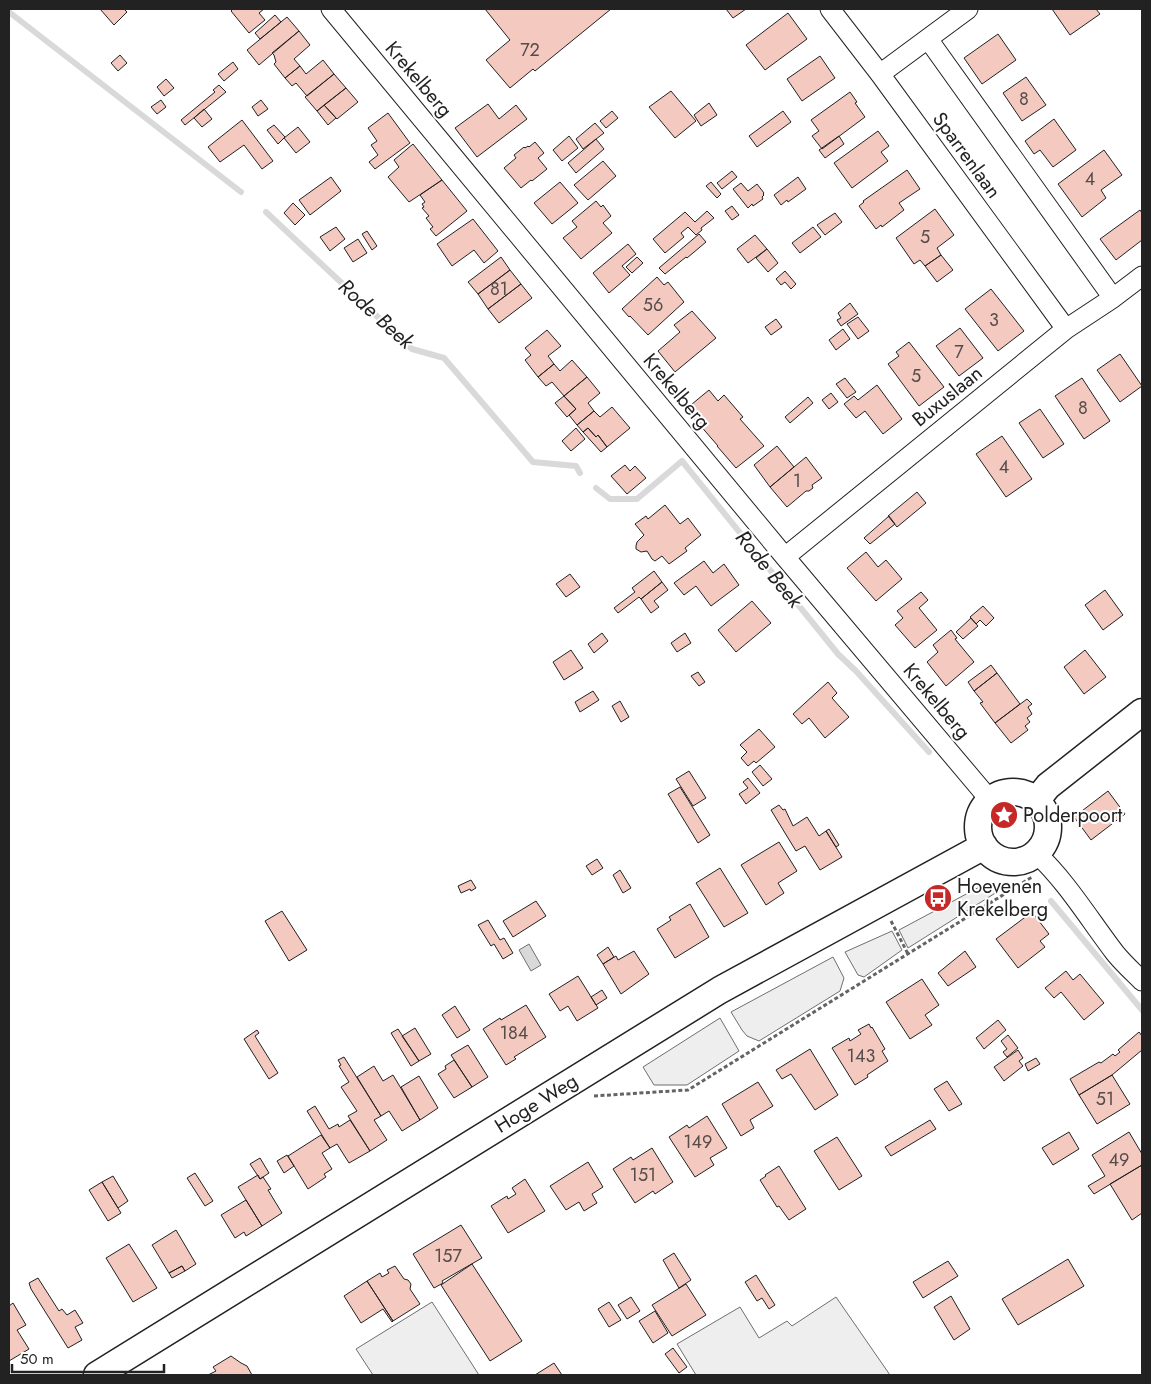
<svg xmlns="http://www.w3.org/2000/svg" width="1151" height="1384" font-family="Jost,sans-serif">
<style>
.green{fill:#eee;stroke:#6f6f6f}
.water{fill:#d9d9d9;stroke:#6f6f6f}
.lines{fill:none;stroke-linecap:round;stroke-linejoin:round}
.stream{stroke:#d9d9d9;stroke-width:6}
.building{fill:#f3c9c0;stroke:#222}
.street-casing{stroke:#222;stroke-width:21}
.secondary-casing{stroke:#222;stroke-width:29}
.path{stroke:#646464;stroke-width:3;stroke-dasharray:4 2.5;stroke-linecap:butt}
.street{stroke:#fff;stroke-width:19}
.secondary{stroke:#fff;stroke-width:26}
.labels{text-anchor:middle;stroke-width:4;stroke-linejoin:round;paint-order:stroke}
.number-label{font-size:18px;fill:#564c4a}
.street-label{font-size:20px;fill:#222;stroke:#fff}
.poi-label{font-size:20px;fill:#222;stroke:#fff;text-anchor:start}
.water-label{font-size:21px;font-style:italic;fill:#222;stroke:#fff}
</style>
<rect width="100%" height="100%" fill="#fff"/>
<path class="green" d="M 985,884 L 991,884 L 997,892 L 908,948 L 899,930 Z
M 892,931 L 902,950 L 864,977 L 858,975 L 845,952 Z
M 833,957 L 844,978 L 840,991 L 759,1041 L 747,1036 L 742,1030 L 731,1012 Z
M 720,1018 L 739,1051 L 687,1085 L 654,1085 L 643,1067 Z
M 836,1297 L 890,1375 L 696,1375 L 677,1344 L 740,1307 L 759,1338 L 787,1321 L 792,1326 Z
M 432,1302 L 479,1375 L 373,1375 L 356,1349 Z"/>
<path class="water" d="M 529,944 L 541,965 L 531,971 L 519,950 Z"/>
<g class="lines">
<path class="stream" d="M 9,12 L 241,192
M 266,212 L 412,349 L 444,358 L 533,462 L 576,466 L 580,473
M 596,488 L 610,499 L 637,499 L 682,461 L 838,654 L 856,671 L 929,752
M 1051,901 L 1142,1010"/>
</g>
<path class="building" d="M 100,9 L 124,9 L 127,12 L 114,25 Z
M 233,9 L 264,9 L 259,13 L 265,20 L 249,33 L 231,11 Z
M 485,9 L 611,9 L 535,71 L 533,69 L 510,88 L 486,60 L 510,40 Z
M 726,9 L 746,9 L 733,18 Z
M 1052,9 L 1096,9 L 1100,14 L 1070,35 Z
M 788,13 L 807,39 L 765,70 L 746,45 Z
M 275,15 L 281,22 L 260,39 L 255,33 Z
M 287,17 L 299,31 L 259,65 L 247,50 Z
M 299,31 L 310,45 L 294,59 L 300,66 L 285,78 L 274,64 L 276,62 L 274,55 L 272,53 Z
M 998,34 L 1016,60 L 982,84 L 964,58 Z
M 120,55 L 127,63 L 118,71 L 111,63 Z
M 820,56 L 835,78 L 802,101 L 787,79 Z
M 323,60 L 334,74 L 307,96 L 296,83 L 292,86 L 285,78 L 300,66 L 306,74 Z
M 233,62 L 238,69 L 224,81 L 218,74 Z
M 334,74 L 346,88 L 317,111 L 305,97 Z
M 1026,77 L 1046,105 L 1022,121 L 1003,93 Z
M 166,79 L 174,88 L 164,96 L 157,87 Z
M 219,85 L 226,92 L 185,125 L 181,120 L 215,92 L 213,90 Z
M 346,88 L 358,102 L 337,119 L 324,105 Z
M 671,91 L 696,121 L 675,138 L 649,107 Z
M 850,92 L 857,102 L 855,103 L 865,117 L 822,149 L 812,136 L 819,131 L 811,120 Z
M 161,100 L 166,107 L 157,114 L 151,107 Z
M 261,100 L 268,109 L 258,116 L 252,107 Z
M 709,103 L 717,115 L 701,126 L 694,115 Z
M 488,104 L 499,119 L 516,105 L 527,119 L 477,157 L 455,128 Z
M 324,105 L 336,118 L 328,125 L 317,111 Z
M 204,109 L 212,119 L 202,127 L 194,118 Z
M 612,111 L 618,118 L 606,128 L 600,121 Z
M 783,111 L 791,122 L 757,147 L 749,136 Z
M 388,113 L 410,143 L 375,169 L 369,162 L 378,155 L 371,145 L 377,141 L 368,128 Z
M 1054,119 L 1076,150 L 1053,167 L 1040,150 L 1034,154 L 1025,141 Z
M 242,120 L 273,161 L 262,169 L 244,145 L 220,162 L 208,147 Z
M 595,123 L 604,133 L 583,149 L 576,139 Z
M 274,125 L 285,137 L 278,144 L 267,130 Z
M 298,127 L 310,142 L 296,153 L 284,138 Z
M 878,131 L 889,146 L 881,152 L 888,161 L 852,188 L 834,163 Z
M 569,136 L 578,148 L 562,161 L 553,150 Z
M 839,136 L 844,144 L 825,158 L 819,150 Z
M 596,139 L 604,149 L 576,173 L 568,163 Z
M 535,142 L 544,153 L 538,158 L 547,169 L 532,181 L 531,180 L 521,188 L 504,168 L 516,158 L 514,155 L 524,147 L 525,148 L 528,146 L 529,147 Z
M 413,144 L 442,180 L 409,202 L 388,177 L 399,167 L 394,160 Z
M 1104,150 L 1122,175 L 1101,190 L 1106,198 L 1082,217 L 1058,184 Z
M 603,161 L 616,176 L 588,200 L 574,185 Z
M 907,170 L 920,189 L 899,203 L 904,210 L 882,227 L 881,225 L 876,229 L 859,206 L 864,202 L 863,201 Z
M 732,171 L 737,177 L 722,189 L 717,183 Z
M 331,177 L 341,191 L 310,215 L 299,200 Z
M 798,177 L 806,189 L 788,202 L 787,200 L 781,205 L 774,195 Z
M 442,180 L 467,211 L 436,236 L 430,229 L 433,227 L 426,218 L 429,216 L 422,208 L 424,207 L 422,204 L 425,202 L 420,195 Z
M 560,182 L 578,203 L 552,224 L 534,203 Z
M 711,182 L 721,194 L 717,198 L 706,186 Z
M 741,183 L 748,191 L 757,184 L 764,193 L 763,194 L 764,195 L 762,197 L 763,199 L 753,206 L 752,204 L 748,208 L 733,189 Z
M 596,201 L 601,207 L 603,205 L 611,216 L 603,223 L 612,233 L 581,259 L 563,238 L 577,227 L 572,221 Z
M 293,203 L 305,215 L 295,225 L 284,213 Z
M 732,206 L 739,215 L 732,220 L 725,211 Z
M 935,209 L 954,235 L 937,248 L 941,255 L 925,266 L 920,260 L 914,264 L 896,238 Z
M 1140,210 L 1142,213 L 1142,240 L 1116,260 L 1100,239 Z
M 707,211 L 714,218 L 701,228 L 702,230 L 696,235 L 688,227 L 681,233 L 684,237 L 665,253 L 653,239 L 685,212 L 695,222 Z
M 835,213 L 842,222 L 825,235 L 817,225 Z
M 473,219 L 498,251 L 484,263 L 474,250 L 452,266 L 437,244 Z
M 336,227 L 345,239 L 330,251 L 320,237 Z
M 813,227 L 821,237 L 800,253 L 792,243 Z
M 367,231 L 377,246 L 372,250 L 362,234 Z
M 699,234 L 706,242 L 687,258 L 686,257 L 665,274 L 659,268 Z
M 755,235 L 767,249 L 748,263 L 737,249 Z
M 358,239 L 367,253 L 353,262 L 344,248 Z
M 628,244 L 636,254 L 622,266 L 630,275 L 609,293 L 593,273 Z
M 767,249 L 778,263 L 768,272 L 756,258 Z
M 941,255 L 953,270 L 937,282 L 925,266 Z
M 501,257 L 510,270 L 478,294 L 468,282 Z
M 637,257 L 643,263 L 632,273 L 626,267 Z
M 510,270 L 521,284 L 488,309 L 478,294 Z
M 785,271 L 796,284 L 791,289 L 785,282 L 781,285 L 776,279 Z
M 657,277 L 664,285 L 668,282 L 684,302 L 648,335 L 630,316 L 629,317 L 622,309 Z
M 521,284 L 532,298 L 499,323 L 488,309 Z
M 991,289 L 1024,331 L 998,351 L 965,309 Z
M 850,303 L 858,314 L 841,326 L 837,320 L 841,318 L 838,313 Z
M 692,311 L 716,338 L 675,372 L 658,351 L 680,332 L 674,325 Z
M 858,317 L 869,331 L 858,339 L 847,324 Z
M 776,319 L 782,327 L 771,335 L 765,327 Z
M 960,328 L 983,358 L 959,376 L 936,346 Z
M 843,329 L 850,339 L 836,350 L 829,340 Z
M 547,330 L 561,346 L 548,356 L 554,364 L 538,377 L 525,360 L 531,355 L 525,348 Z
M 909,342 L 944,387 L 919,406 L 888,364 L 899,356 L 896,352 Z
M 1120,354 L 1142,386 L 1120,402 L 1097,370 Z
M 572,360 L 587,377 L 564,396 L 552,382 L 546,386 L 538,377 L 554,364 L 560,371 Z
M 587,377 L 600,393 L 588,403 L 594,411 L 577,425 L 569,415 L 576,409 L 564,396 Z
M 845,378 L 856,392 L 847,398 L 836,384 Z
M 1082,378 L 1110,421 L 1084,439 L 1055,396 Z
M 877,385 L 902,419 L 883,434 L 865,411 L 856,418 L 844,404 L 854,396 L 858,400 Z
M 709,390 L 718,401 L 724,395 L 743,417 L 740,419 L 764,446 L 736,468 L 717,446 L 718,446 L 686,409 Z
M 831,393 L 838,402 L 829,409 L 822,400 Z
M 564,396 L 576,409 L 567,417 L 555,403 Z
M 808,397 L 813,403 L 790,423 L 785,417 Z
M 612,407 L 630,428 L 607,447 L 598,435 L 596,437 L 588,428 L 583,432 L 577,425 L 594,411 L 600,417 Z
M 1040,409 L 1064,444 L 1043,458 L 1019,423 Z
M 576,428 L 585,439 L 571,451 L 562,441 Z
M 588,428 L 596,437 L 598,435 L 607,447 L 601,452 L 583,432 Z
M 1002,436 L 1032,479 L 1006,497 L 976,454 Z
M 777,446 L 794,467 L 770,487 L 754,465 Z
M 806,457 L 822,478 L 812,485 L 813,488 L 809,491 L 806,491 L 787,507 L 770,487 Z
M 625,465 L 630,471 L 635,466 L 646,478 L 627,494 L 611,476 Z
M 917,492 L 926,503 L 897,527 L 888,516 Z
M 665,505 L 680,524 L 688,518 L 701,535 L 685,548 L 687,551 L 669,564 L 662,556 L 655,561 L 652,559 L 647,551 L 641,552 L 636,549 L 636,546 L 637,542 L 644,535 L 635,524 L 646,516 L 648,519 Z
M 889,516 L 895,524 L 870,544 L 864,538 Z
M 866,552 L 878,567 L 886,560 L 902,579 L 876,601 L 847,568 Z
M 704,561 L 713,573 L 724,564 L 739,585 L 711,606 L 696,586 L 684,595 L 674,583 Z
M 654,571 L 662,582 L 641,599 L 639,597 L 618,613 L 614,608 L 635,592 L 632,588 Z
M 570,574 L 580,587 L 566,597 L 556,584 Z
M 662,582 L 668,590 L 654,601 L 659,607 L 651,613 L 641,599 Z
M 1105,590 L 1123,615 L 1103,630 L 1085,605 Z
M 921,592 L 928,600 L 919,608 L 937,630 L 915,648 L 895,625 L 903,618 L 897,611 Z
M 752,601 L 771,623 L 736,652 L 718,630 Z
M 983,606 L 994,618 L 986,626 L 980,620 L 976,624 L 970,617 Z
M 971,618 L 978,626 L 963,639 L 956,632 Z
M 951,630 L 957,638 L 955,639 L 974,662 L 946,686 L 927,662 L 938,652 L 933,645 Z
M 602,633 L 608,641 L 594,653 L 588,644 Z
M 685,633 L 691,643 L 677,652 L 671,643 Z
M 571,650 L 583,668 L 564,680 L 553,662 Z
M 1085,650 L 1106,677 L 1084,694 L 1064,667 Z
M 991,665 L 997,673 L 974,691 L 968,682 Z
M 698,672 L 705,682 L 699,686 L 691,676 Z
M 997,673 L 1020,704 L 995,723 L 980,703 L 983,702 L 974,691 Z
M 828,682 L 837,693 L 832,698 L 849,717 L 825,738 L 809,718 L 802,724 L 793,714 Z
M 593,691 L 599,700 L 580,712 L 575,702 Z
M 1027,699 L 1032,704 L 1028,707 L 1032,714 L 1027,718 L 1030,722 L 1025,726 L 1028,730 L 1011,743 L 995,723 Z
M 620,701 L 629,717 L 621,722 L 612,706 Z
M 759,729 L 775,747 L 756,763 L 754,761 L 748,766 L 741,758 L 747,752 L 740,745 Z
M 760,765 L 772,779 L 763,786 L 752,772 Z
M 689,771 L 706,798 L 693,806 L 676,779 Z
M 748,778 L 760,793 L 746,804 L 739,794 L 748,788 L 743,782 Z
M 680,787 L 710,835 L 698,843 L 668,794 Z
M 1108,791 L 1125,814 L 1091,840 L 1074,817 Z
M 779,805 L 783,810 L 785,809 L 793,826 L 807,817 L 819,836 L 826,831 L 842,857 L 820,870 L 805,846 L 796,851 L 771,810 Z
M 829,829 L 839,845 L 836,847 L 826,831 Z
M 779,842 L 797,871 L 778,883 L 784,893 L 766,905 L 741,865 Z
M 597,859 L 603,868 L 592,875 L 586,866 Z
M 720,868 L 748,913 L 724,927 L 696,883 Z
M 620,870 L 631,888 L 623,893 L 613,875 Z
M 471,880 L 476,888 L 471,891 L 470,889 L 461,893 L 458,886 Z
M 536,901 L 546,916 L 513,937 L 503,921 Z
M 690,904 L 709,937 L 675,958 L 657,929 L 671,920 L 669,917 Z
M 282,911 L 307,950 L 289,961 L 265,921 Z
M 1032,912 L 1049,934 L 1040,941 L 1045,947 L 1018,968 L 996,939 Z
M 488,920 L 500,940 L 504,938 L 513,953 L 503,959 L 494,944 L 491,946 L 478,925 Z
M 608,947 L 614,957 L 603,964 L 597,955 Z
M 634,951 L 649,974 L 621,994 L 603,964 L 616,956 L 618,960 Z
M 965,951 L 976,967 L 948,986 L 938,973 Z
M 1066,971 L 1073,980 L 1080,974 L 1104,1003 L 1084,1020 L 1061,992 L 1054,998 L 1045,988 Z
M 578,976 L 598,1008 L 577,1021 L 568,1006 L 560,1011 L 549,994 Z
M 922,979 L 939,1005 L 925,1015 L 932,1025 L 910,1039 L 886,1002 Z
M 602,990 L 607,998 L 596,1005 L 591,997 Z
M 526,1005 L 546,1037 L 514,1057 L 516,1059 L 506,1065 L 483,1029 L 500,1018 L 501,1020 Z
M 455,1006 L 470,1030 L 457,1038 L 442,1015 Z
M 998,1020 L 1006,1030 L 984,1049 L 976,1038 Z
M 869,1024 L 871,1028 L 872,1027 L 885,1049 L 882,1051 L 888,1061 L 867,1075 L 868,1077 L 855,1085 L 832,1048 L 849,1038 L 850,1041 L 861,1034 L 858,1030 Z
M 415,1028 L 431,1054 L 419,1061 L 402,1036 Z
M 398,1029 L 419,1061 L 411,1066 L 391,1033 Z
M 257,1030 L 259,1033 L 255,1036 L 278,1073 L 269,1079 L 244,1039 Z
M 1139,1032 L 1142,1036 L 1142,1050 L 1112,1075 L 1079,1095 L 1070,1079 L 1099,1062 L 1101,1063 L 1113,1054 L 1115,1056 L 1120,1052 L 1118,1050 Z
M 1008,1035 L 1018,1048 L 1007,1057 L 1003,1052 L 1007,1049 L 1001,1041 Z
M 468,1045 L 488,1077 L 472,1087 L 451,1055 Z
M 810,1049 L 838,1095 L 815,1110 L 791,1074 L 782,1079 L 776,1070 Z
M 1018,1050 L 1023,1058 L 1019,1061 L 1023,1066 L 1004,1081 L 994,1067 Z
M 344,1057 L 381,1116 L 374,1120 L 387,1140 L 370,1151 L 348,1116 L 357,1111 L 341,1087 L 349,1082 L 339,1066 L 341,1065 L 338,1060 Z
M 1036,1058 L 1040,1064 L 1028,1071 L 1025,1064 Z
M 454,1060 L 472,1087 L 454,1098 L 438,1074 L 446,1069 L 445,1066 Z
M 374,1066 L 383,1081 L 393,1075 L 420,1120 L 402,1131 L 389,1111 L 381,1116 L 357,1077 Z
M 1112,1075 L 1130,1104 L 1097,1124 L 1079,1095 Z
M 419,1076 L 438,1108 L 420,1120 L 401,1087 Z
M 947,1081 L 962,1104 L 949,1111 L 934,1089 Z
M 758,1082 L 773,1106 L 750,1120 L 754,1128 L 741,1136 L 722,1104 Z
M 315,1106 L 329,1129 L 338,1124 L 339,1127 L 350,1120 L 370,1151 L 349,1163 L 337,1144 L 330,1148 L 307,1111 Z
M 707,1116 L 727,1148 L 710,1158 L 714,1165 L 695,1177 L 669,1137 L 687,1125 L 689,1128 Z
M 930,1120 L 936,1129 L 891,1156 L 885,1147 Z
M 1069,1132 L 1079,1149 L 1053,1165 L 1042,1148 Z
M 1129,1132 L 1142,1154 L 1142,1165 L 1094,1194 L 1088,1186 L 1105,1176 L 1092,1155 Z
M 321,1135 L 330,1148 L 322,1153 L 332,1169 L 324,1174 L 326,1177 L 308,1189 L 288,1156 Z
M 837,1137 L 862,1176 L 839,1190 L 814,1151 Z
M 652,1148 L 673,1182 L 655,1194 L 653,1191 L 635,1203 L 613,1169 L 631,1157 L 633,1160 Z
M 287,1155 L 294,1166 L 284,1173 L 277,1161 Z
M 260,1158 L 269,1173 L 260,1179 L 250,1164 Z
M 588,1162 L 603,1187 L 592,1194 L 597,1203 L 584,1211 L 579,1202 L 566,1210 L 550,1186 Z
M 1142,1165 L 1142,1213 L 1132,1220 L 1110,1184 Z
M 779,1166 L 806,1209 L 789,1220 L 779,1206 L 777,1207 L 760,1180 L 766,1176 L 765,1175 Z
M 195,1173 L 213,1201 L 205,1206 L 187,1178 Z
M 258,1175 L 260,1179 L 263,1177 L 271,1189 L 268,1190 L 282,1213 L 262,1226 L 238,1187 Z
M 113,1176 L 128,1201 L 118,1208 L 102,1182 Z
M 525,1179 L 545,1211 L 508,1233 L 491,1206 L 507,1196 L 508,1199 L 516,1194 L 512,1188 Z
M 102,1182 L 121,1213 L 108,1221 L 89,1190 Z
M 246,1200 L 262,1226 L 246,1236 L 244,1232 L 235,1238 L 221,1215 Z
M 461,1225 L 482,1258 L 442,1281 L 443,1283 L 434,1288 L 413,1254 Z
M 176,1230 L 196,1264 L 185,1271 L 182,1266 L 169,1273 L 152,1245 Z
M 129,1244 L 157,1288 L 133,1302 L 106,1258 Z
M 674,1253 L 691,1280 L 679,1288 L 663,1260 Z
M 1068,1259 L 1084,1286 L 1018,1325 L 1002,1299 Z
M 948,1261 L 958,1276 L 923,1298 L 913,1282 Z
M 472,1264 L 522,1341 L 490,1361 L 441,1285 Z
M 182,1266 L 185,1271 L 172,1278 L 169,1273 Z
M 395,1266 L 404,1279 L 408,1280 L 411,1284 L 410,1289 L 420,1304 L 393,1321 L 367,1281 L 380,1273 L 382,1277 L 389,1273 L 387,1270 Z
M 756,1275 L 775,1305 L 769,1309 L 762,1298 L 757,1301 L 745,1282 Z
M 38,1278 L 59,1311 L 62,1309 L 67,1315 L 75,1310 L 83,1323 L 75,1327 L 82,1340 L 68,1348 L 31,1289 L 29,1283 Z
M 367,1281 L 393,1321 L 392,1322 L 383,1309 L 361,1323 L 344,1296 Z
M 686,1284 L 706,1315 L 672,1336 L 652,1305 Z
M 951,1296 L 970,1329 L 954,1340 L 934,1307 Z
M 631,1297 L 640,1311 L 627,1319 L 618,1305 Z
M 609,1302 L 621,1320 L 609,1327 L 598,1309 Z
M 13,1303 L 26,1325 L 17,1330 L 29,1349 L 9,1361 L 9,1306 Z
M 655,1311 L 668,1333 L 653,1343 L 639,1321 Z
M 673,1348 L 687,1367 L 679,1373 L 665,1354 Z
M 231,1356 L 241,1363 L 247,1366 L 252,1375 L 208,1375 L 216,1371 L 213,1367 Z
M 554,1363 L 562,1375 L 535,1375 Z"/>
<g class="lines">
<defs>
<path id="street" d="M 331,9 L 785,557 L 990,800
M 830,9 L 880,74 L 1066,329
M 928,39 L 1113,298
M 880,74 L 968,9
M 785,557 L 1066,329 L 1113,298 L 1142,276
M 1036,853 C 1067,882 1089,919 1115,953 C 1123,963 1133,972 1142,981"/>
<path id="secondary" d="M978 827a35 35 0 1 1 70 0a35 35 0 1 1-70 0Z
M 1036,801 L 1048,786 L 1142,712
M 97,1375 L 720,990 L 984,846"/>
</defs>
<use href="#street" class="street-casing"/>
<use href="#secondary" class="secondary-casing"/>
<path class="path" d="M 891,921 L 908,954
M 594,1096 L 688,1090 L 1032,877"/>
<use href="#street" class="street"/>
<use href="#secondary" class="secondary"/>
</g>
<defs>
<symbol id="sight-disc" viewBox="-11 -11 22 22"><circle r="9.5" fill="#c62828" stroke="#fff"/><path d="M0-6L1.8-2.2L6-1.7L2.9 1.2L3.7 5.4L0 3.3L-3.7 5.4L-2.9 1.2L-6-1.7L-1.8-2.2Z" fill="#fff"/></symbol>
<symbol id="bus-disc" viewBox="-11 -11 22 22"><circle r="9.5" fill="#c62828" stroke="#fff"/><path d="M-5-6H5V4H4V6H2V4H-2V6H-4V4H-5ZM-3.5-4V0h7V-4ZM-3.5 1.2v1.5H-2V1.2ZM2 1.2v1.5H3.5V1.2Z" fill="#fff"/></symbol>
</defs>
<g fill-rule="evenodd">
<use href="#sight-disc" x="988" y="799" width="32" height="32"/>
<use href="#bus-disc" x="922" y="882" width="32" height="32"/>
</g>
<g class="labels">
<g class="number-label">
<text x="530" y="56">72</text>
<text x="1024" y="105">8</text>
<text x="1090" y="185">4</text>
<text x="925" y="243">5</text>
<text x="499" y="295">81</text>
<text x="653" y="311">56</text>
<text x="994" y="326">3</text>
<text x="959" y="358">7</text>
<text x="916" y="382">5</text>
<text x="1083" y="414">8</text>
<text x="1004" y="473">4</text>
<text x="797" y="487">1</text>
<text x="514" y="1039">184</text>
<text x="861" y="1062">143</text>
<text x="1105" y="1105">51</text>
<text x="698" y="1148">149</text>
<text x="1119" y="1166">49</text>
<text x="643" y="1181">151</text>
<text x="448" y="1262">157</text>
</g>
<g class="street-label">
<text transform="translate(419 79) rotate(50)" y="7">Krekelberg</text>
<text transform="translate(967 155) rotate(54)" y="7">Sparrenlaan</text>
<text transform="translate(677 391) rotate(50)" y="7">Krekelberg</text>
<text transform="translate(947 396) rotate(-39)" y="7">Buxuslaan</text>
<text transform="translate(937 701) rotate(50)" y="7">Krekelberg</text>
<text transform="translate(536 1103) rotate(-32)" y="7">Hoge Weg</text>
</g>
<g class="poi-label">
<text x="1023" y="822">Polderpoort</text>
<text x="957" y="893">Hoevenen<tspan x="957" dy="23">Krekelberg</tspan></text>
</g>
<g class="water-label">
<text transform="translate(376 314) rotate(42)" y="7">Rode Beek</text>
<text transform="translate(769 569) rotate(51)" y="7">Rode Beek</text>
</g>
</g>
<rect width="1151" height="1384" fill="none" stroke="#222222" stroke-width="20"/>
<path d="M12 1364v8h152v-8" fill="none" stroke="#222222" stroke-width="2.5"/>
<text x="20" y="1364" font-size="15" fill="#222222" stroke="#ffffff" stroke-width="4" paint-order="stroke">50 m</text>
</svg>
